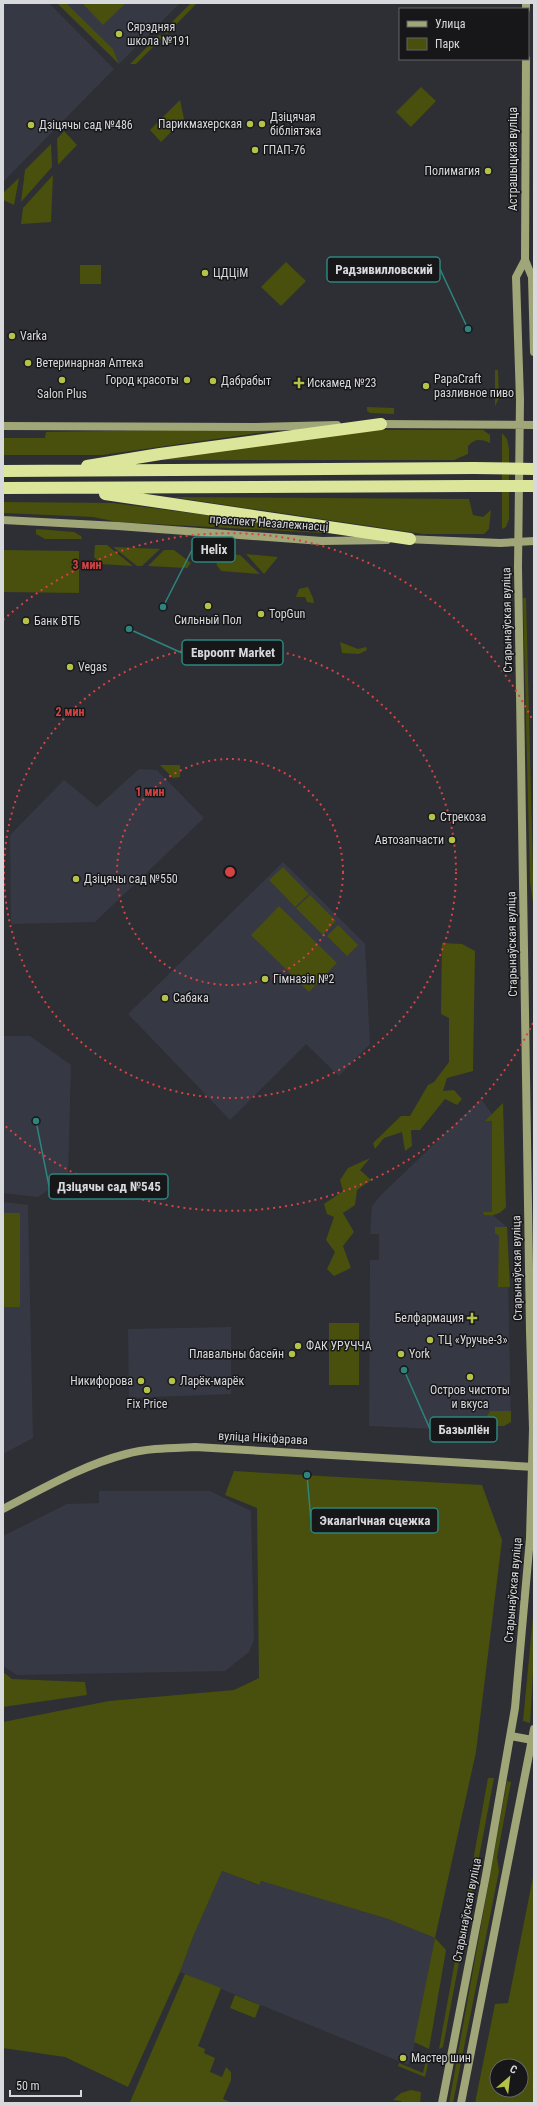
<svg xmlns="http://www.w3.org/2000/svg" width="537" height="2106" font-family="'Roboto Condensed',sans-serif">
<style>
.built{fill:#363843}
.green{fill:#494f0c;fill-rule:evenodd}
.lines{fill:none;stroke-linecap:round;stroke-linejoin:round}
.secondary{stroke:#a0a677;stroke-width:8}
.highway{stroke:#dbe69a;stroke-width:12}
.highway-bridge{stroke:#dbe69a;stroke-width:12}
.ring{fill:none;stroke:#d64343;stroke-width:2;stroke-dasharray:2 4}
.poi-dot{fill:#b5c249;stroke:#171719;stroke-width:1.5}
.labels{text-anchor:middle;stroke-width:3;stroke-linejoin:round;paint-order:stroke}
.poi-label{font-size:12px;fill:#d8d9dc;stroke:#171719;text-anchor:start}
.street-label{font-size:12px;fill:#d8d9dc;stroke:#171719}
.centre{fill:#d64343;stroke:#171719;stroke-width:2}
.ring-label{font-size:12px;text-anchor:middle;font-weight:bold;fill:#d64343;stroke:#171719;stroke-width:3;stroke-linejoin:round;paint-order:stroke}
.leader{fill:none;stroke:#2d857e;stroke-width:1.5}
.callout-dot{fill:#2d857e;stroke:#171719;stroke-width:1.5}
.callout{fill:#171719;stroke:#2d857e;stroke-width:1.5}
.callout-label{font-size:13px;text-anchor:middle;font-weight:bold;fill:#d8d9dc}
</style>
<rect width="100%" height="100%" fill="#2e2f34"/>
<path class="built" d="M 3,3 L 49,3 L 114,69 L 3,182 Z
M 57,3 L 180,3 L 119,64 Z
M 139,769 L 157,770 L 204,818 L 95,922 L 11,924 L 10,835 L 64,780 L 97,807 Z
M 283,862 L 365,944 L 370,1044 L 339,1076 L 306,1044 L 230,1120 L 128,1014 Z
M 30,1036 L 71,1065 L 68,1177 L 38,1197 L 3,1193 L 3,1036 Z
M 481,1099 L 492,1114 L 492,1212 L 494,1216 L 507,1227 L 511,1422 L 504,1426 L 458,1425 L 455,1430 L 369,1426 L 370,1260 L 379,1260 L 379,1234 L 370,1234 L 372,1206 L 382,1194 Z
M 3,1202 L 28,1205 L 33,1438 L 3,1454 Z
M 231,1327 L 231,1394 L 129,1398 L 128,1329 Z
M 99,1491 L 210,1491 L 251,1511 L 254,1640 L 249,1652 L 225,1671 L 17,1675 L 3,1666 L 3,1536 L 67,1504 L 99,1503 Z
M 222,1871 L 258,1885 L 261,1881 L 388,1919 L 435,1938 L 413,2052 L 408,2065 L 180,1972 L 193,1937 Z"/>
<path class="green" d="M 57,3 L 66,3 L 113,49 L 119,64 Z
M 82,3 L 126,3 L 103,25 Z
M 191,3 L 197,3 L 167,34 L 164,30 Z
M 159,35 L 163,37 L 136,64 L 130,64 Z
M 421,87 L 436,101 L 411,127 L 396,112 Z
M 180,100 L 184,119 L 161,142 L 150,130 Z
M 64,131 L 77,145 L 58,165 L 57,139 Z
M 51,144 L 52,167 L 21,202 L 25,170 Z
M 53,175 L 51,222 L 21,224 L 23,208 Z
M 19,178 L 14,205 L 3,200 L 3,193 Z
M 286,262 L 306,281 L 281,306 L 261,287 Z
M 80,265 L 101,265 L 101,284 L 80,284 Z
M 495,370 L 498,370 L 499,398 L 495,406 Z
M 367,407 L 394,408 L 394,414 L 370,413 L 367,411 Z
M 293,428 L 102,455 L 3,455 L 3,438 L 45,438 L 46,432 Z
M 371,430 L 483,430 L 490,435 L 490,443 C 481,439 475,438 468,446 L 468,454 L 454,460 L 145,460 Z
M 502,433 L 507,439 L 509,449 L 509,519 L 506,527 L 502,529 Z
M 172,497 L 469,499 L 473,515 L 483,517 L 491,510 L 489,529 L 484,534 L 423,534 Z
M 3,502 L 113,503 L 361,535 L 118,522 L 93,517 L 3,513 Z
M 36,529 L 74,532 L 81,536 L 82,539 L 45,539 L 36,534 Z
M 95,545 L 107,545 L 133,566 L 101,564 L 94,557 Z
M 113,547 L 160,549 L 142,566 L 137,566 Z
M 3,550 L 79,551 L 79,593 L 3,592 Z
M 164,550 L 174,550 L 191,563 L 187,568 L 148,566 Z
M 228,554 L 240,555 L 260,574 L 221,571 L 216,564 Z
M 246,554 L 278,557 L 264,574 Z
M 308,587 L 313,598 L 314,603 L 307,602 L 305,597 L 296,597 L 299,589 Z
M 523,598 L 526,598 L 534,911 L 530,881 Z
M 340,642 L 358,649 L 366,647 L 367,650 L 359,654 L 342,653 Z
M 160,765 L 180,765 L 180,777 L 173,778 Z
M 283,867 L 309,894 L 295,907 L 269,880 Z
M 310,895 L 336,921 L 323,935 L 296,908 Z
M 279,906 L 337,963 L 309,992 L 251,935 Z
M 338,925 L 358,945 L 347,956 L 327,936 Z
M 442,943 L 462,944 L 475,951 L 473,1071 L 447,1078 L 443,1091 L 454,1090 L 462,1099 L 457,1105 L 445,1099 L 420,1130 L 411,1130 L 412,1146 L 405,1151 L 402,1132 L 384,1138 L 375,1149 L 373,1143 L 401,1116 L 410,1116 L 428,1085 L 434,1082 L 449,1062 L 449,1018 L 441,1014 Z
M 503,1103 L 506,1207 C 499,1215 494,1216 484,1215 L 483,1212 L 492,1212 L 492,1121 L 485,1121 Z
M 370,1158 L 360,1170 L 371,1180 L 357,1190 L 355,1205 L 343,1213 L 354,1232 L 343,1246 L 351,1268 L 334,1276 L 327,1269 L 335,1252 L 326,1240 L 334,1217 L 327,1214 L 324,1204 L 343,1191 L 340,1180 L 348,1168 Z
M 3,1213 L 20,1213 L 20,1307 L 3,1307 Z
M 495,1227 L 507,1227 L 510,1287 L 498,1287 L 499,1236 L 495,1233 Z
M 329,1323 L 359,1323 L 359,1385 L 329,1385 Z
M 490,1411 L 511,1411 L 511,1422 L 504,1426 L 487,1426 L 487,1416 Z
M 234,1471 L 482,1485 L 502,1540 L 476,1752 L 435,1938 L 446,1950 L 429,2049 L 414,2042 L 435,1938 L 388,1919 L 261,1881 L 259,1885 L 222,1871 L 193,1937 L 180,1972 L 128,2087 L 65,2057 L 3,2048 L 3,1722 L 109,1701 L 234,1690 L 259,1678 L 257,1508 L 225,1495 Z
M 534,1544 L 534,1655 L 530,1723 L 523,1721 L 533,1617 Z
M 3,1672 L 12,1679 L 85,1682 L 87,1695 L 3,1707 Z
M 488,1778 L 494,1778 L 443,2047 L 439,2049 Z
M 507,1781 L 511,1782 L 497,1857 L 499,1871 L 453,2103 L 449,2103 Z
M 534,1872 L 534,2103 L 475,2103 L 495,2004 L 508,2003 ZM 497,2066 L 521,2066 L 521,2090 L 497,2090 Z
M 185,1974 L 221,1988 L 198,2046 L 205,2049 L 204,2053 L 215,2058 L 210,2072 L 222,2077 L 226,2067 L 231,2072 L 231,2080 L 223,2099 L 232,2103 L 130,2102 Z
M 235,1995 L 260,2005 L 255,2018 L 230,2008 Z
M 426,2059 L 429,2060 L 425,2077 L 398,2066 L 399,2063 L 423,2073 Z
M 411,2090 L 421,2092 L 420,2103 L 401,2103 L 401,2101 L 393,2100 L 401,2093 Z"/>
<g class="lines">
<path class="secondary" d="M 526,9 L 526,3
M 526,59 L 525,260 L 532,277 L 534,352
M 377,424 L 534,425
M 3,426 L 256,427 L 337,425
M 3,520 L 118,526 L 322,541 L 387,540
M 405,539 L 500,543 L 534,541
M 3,1509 C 42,1489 83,1465 126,1454 C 148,1448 172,1448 195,1447 L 534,1467
M 511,1736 L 532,1740
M 442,2103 L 486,1875 L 515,1708 L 530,1538 L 533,1429 L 530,1331 L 518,567 L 520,400 L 516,277 L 525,260
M 461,2103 L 534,1729"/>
<path class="highway" d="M 87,466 L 160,454 L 381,424
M 3,471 L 474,468
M 3,488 L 472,486
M 105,494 L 410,539"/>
<path class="highway-bridge" d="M 474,468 L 534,469
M 472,486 L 534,486"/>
</g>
<g class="ring">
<circle cx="230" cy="872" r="113"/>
<circle cx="230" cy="872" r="226"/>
<path d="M533 1023A339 339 0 0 1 3 1124M3 620A339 339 0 0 1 533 721"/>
</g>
<g class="poi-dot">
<circle cx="119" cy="34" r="4"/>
<circle cx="250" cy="124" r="4"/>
<circle cx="262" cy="124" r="4"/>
<circle cx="31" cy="125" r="4"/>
<circle cx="255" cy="150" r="4"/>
<circle cx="488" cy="171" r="4"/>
<circle cx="205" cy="273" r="4"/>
<circle cx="12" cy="336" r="4"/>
<circle cx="28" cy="363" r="4"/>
<circle cx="62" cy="380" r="4"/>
<circle cx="187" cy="380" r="4"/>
<circle cx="213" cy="381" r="4"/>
<path d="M297 377h4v4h4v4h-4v4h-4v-4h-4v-4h4z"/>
<circle cx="426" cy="386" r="4"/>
<circle cx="208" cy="606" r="4"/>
<circle cx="261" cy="614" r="4"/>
<circle cx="26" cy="621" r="4"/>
<circle cx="70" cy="667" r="4"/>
<circle cx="432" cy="817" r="4"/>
<circle cx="452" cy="840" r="4"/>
<circle cx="76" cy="879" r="4"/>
<circle cx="265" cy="979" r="4"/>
<circle cx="165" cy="998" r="4"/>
<path d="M470 1312h4v4h4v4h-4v4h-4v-4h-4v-4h4z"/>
<circle cx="430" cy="1340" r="4"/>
<circle cx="298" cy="1346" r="4"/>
<circle cx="292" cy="1354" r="4"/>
<circle cx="401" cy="1354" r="4"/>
<circle cx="470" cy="1377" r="4"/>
<circle cx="141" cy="1381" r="4"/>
<circle cx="172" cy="1381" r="4"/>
<circle cx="147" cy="1390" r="4"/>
<circle cx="403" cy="2058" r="4"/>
</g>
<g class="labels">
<g class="poi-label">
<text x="127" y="31">Сярэдняя<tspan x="127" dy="14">школа №191</tspan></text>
<text x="270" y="121">Дзіцячая<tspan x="270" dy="14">бібліятэка</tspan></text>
<text x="242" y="128" text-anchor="end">Парикмахерская</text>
<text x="39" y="129">Дзіцячы сад №486</text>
<text x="263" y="154">ГПАП-76</text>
<text x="480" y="175" text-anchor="end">Полимагия</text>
<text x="213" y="277">ЦДЦіМ</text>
<text x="20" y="340">Varka</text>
<text x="36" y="367">Ветеринарная Аптека</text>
<text x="434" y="383">PapaCraft<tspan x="434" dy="14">разливное пиво</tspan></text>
<text x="179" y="384" text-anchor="end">Город красоты</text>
<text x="221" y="385">Дабрабыт</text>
<text x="307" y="387">Искамед №23</text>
<text x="62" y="398" text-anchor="middle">Salon Plus</text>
<text x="269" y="618">TopGun</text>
<text x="208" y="624" text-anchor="middle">Сильный Пол</text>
<text x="34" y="625">Банк ВТБ</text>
<text x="78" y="671">Vegas</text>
<text x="440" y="821">Стрекоза</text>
<text x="444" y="844" text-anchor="end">Автозапчасти</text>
<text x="84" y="883">Дзіцячы сад №550</text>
<text x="273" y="983">Гімназія №2</text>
<text x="173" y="1002">Сабака</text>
<text x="464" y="1322" text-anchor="end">Белфармация</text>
<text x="438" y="1344">ТЦ «Уручье-3»</text>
<text x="306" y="1350">ФАК УРУЧЧА</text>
<text x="284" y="1358" text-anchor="end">Плавальны басейн</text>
<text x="409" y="1358">York</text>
<text x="133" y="1385" text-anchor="end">Никифорова</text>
<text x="180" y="1385">Ларёк-марёк</text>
<text x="470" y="1394" text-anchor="middle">Остров чистоты<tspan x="470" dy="14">и вкуса</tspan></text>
<text x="147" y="1408" text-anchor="middle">Fix Price</text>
<text x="411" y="2062">Мастер шин</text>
</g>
<g class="street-label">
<text transform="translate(513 159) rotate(-90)" y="4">Астрашыцкая вуліца</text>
<text transform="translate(269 523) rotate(4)" y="4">праспект Незалежнасці</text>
<text transform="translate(507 620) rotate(-91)" y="4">Старынаўская вуліца</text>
<text transform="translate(512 944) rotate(-91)" y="4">Старынаўская вуліца</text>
<text transform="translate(517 1268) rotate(-91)" y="4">Старынаўская вуліца</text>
<text transform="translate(263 1438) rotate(3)" y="4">вуліца Нікіфарава</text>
<text transform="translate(513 1590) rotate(-85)" y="4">Старынаўская вуліца</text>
<text transform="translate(467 1910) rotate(-79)" y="4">Старынаўская вуліца</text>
</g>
</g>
<circle cx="230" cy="872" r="6" class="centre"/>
<g class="ring-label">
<text x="87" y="569">3 мин</text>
<text x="70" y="716">2 мин</text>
<text x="150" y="796">1 мин</text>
</g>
<path class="leader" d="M468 329L440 269M163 607L192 550M129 629L182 653M36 1121L49 1186M404 1370L430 1429M307 1475L311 1521"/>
<g class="callout-dot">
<circle cx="468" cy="329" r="4"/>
<circle cx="163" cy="607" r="4"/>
<circle cx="129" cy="629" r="4"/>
<circle cx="36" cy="1121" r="4"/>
<circle cx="404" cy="1370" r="4"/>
<circle cx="307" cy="1475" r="4"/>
</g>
<g class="callout">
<rect x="327" y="257" width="113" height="25" rx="4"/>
<rect x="192" y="537" width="43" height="25" rx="4"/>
<rect x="182" y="640" width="101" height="25" rx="4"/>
<rect x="49" y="1174" width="119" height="25" rx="4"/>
<rect x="430" y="1417" width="67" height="25" rx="4"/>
<rect x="311" y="1508" width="127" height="25" rx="4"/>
</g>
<g class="callout-label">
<text x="384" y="274">Радзивилловский</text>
<text x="214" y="554">Helix</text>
<text x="233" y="657">Евроопт Market</text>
<text x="109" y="1191">Дзіцячы сад №545</text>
<text x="464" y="1434">Базыліён</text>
<text x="375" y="1525">Экалагічная сцежка</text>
</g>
<rect width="537" height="2106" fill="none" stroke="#d8d9dc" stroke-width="8"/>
<rect x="399" y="8" width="130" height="52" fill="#171719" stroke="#646567"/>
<rect x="407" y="21" width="20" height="6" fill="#a0a677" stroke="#646567"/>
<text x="435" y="28" font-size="12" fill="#d8d9dc">Улица</text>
<rect x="407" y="38" width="20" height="12" fill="#494f0c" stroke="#646567"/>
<text x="435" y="48" font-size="12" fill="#d8d9dc">Парк</text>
<g transform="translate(509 2078) rotate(28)"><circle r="19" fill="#171719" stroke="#646567"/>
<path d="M0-3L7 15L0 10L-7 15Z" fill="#b5c249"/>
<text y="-6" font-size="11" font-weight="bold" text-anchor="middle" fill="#d8d9dc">С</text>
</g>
<path d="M10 2090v6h71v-6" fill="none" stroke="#d8d9dc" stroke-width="2"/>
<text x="16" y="2090" font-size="12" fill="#d8d9dc" stroke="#171719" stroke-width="3" paint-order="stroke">50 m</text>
</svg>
